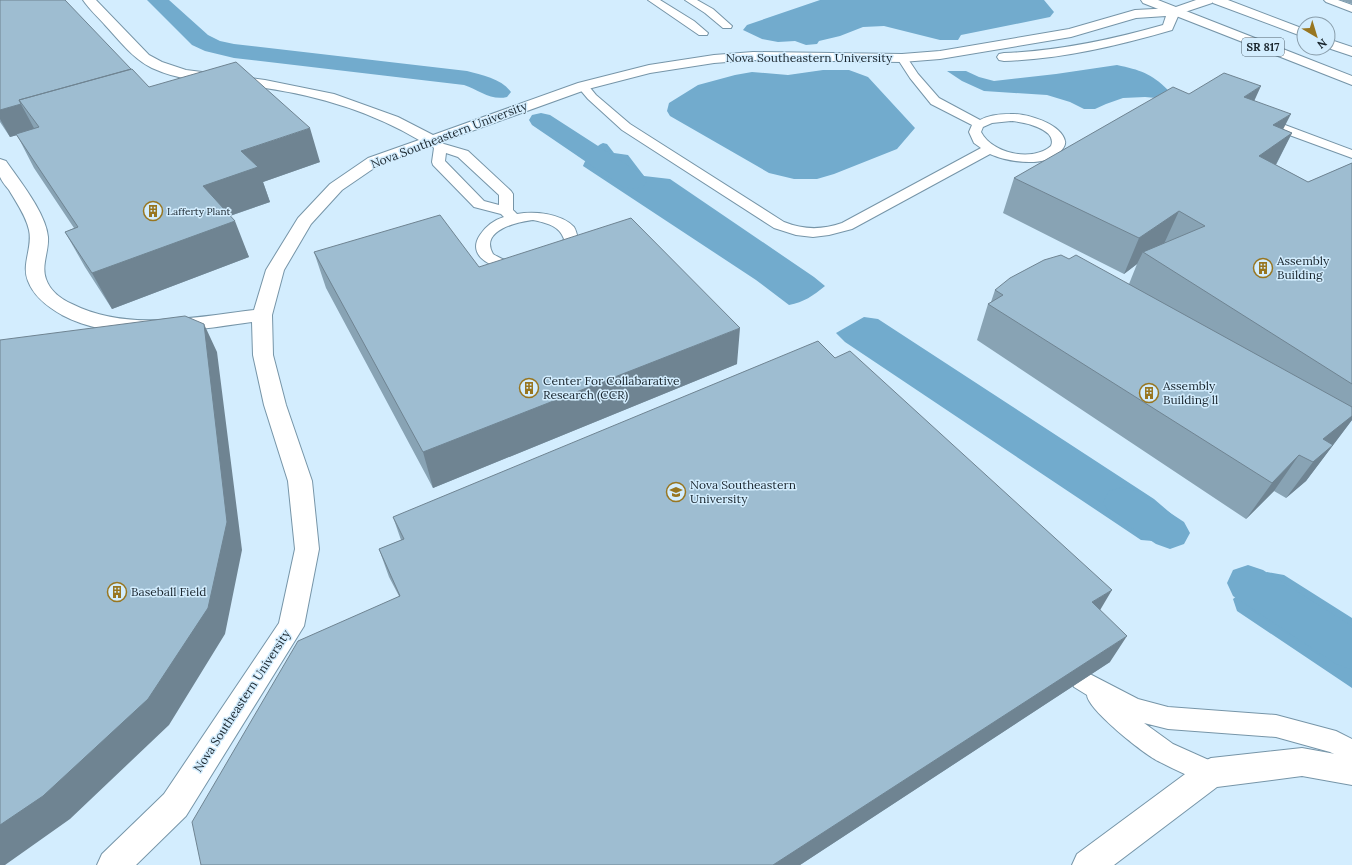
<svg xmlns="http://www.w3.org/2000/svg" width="1352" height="865" font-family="Lora,serif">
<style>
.water{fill:#72abcd}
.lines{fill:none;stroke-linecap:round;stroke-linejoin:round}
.canal{fill:#72abcd;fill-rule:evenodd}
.service-casing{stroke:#7695a8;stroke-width:2}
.minor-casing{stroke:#7695a8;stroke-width:2}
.primary-casing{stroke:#7695a8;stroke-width:2}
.service{fill:#fff;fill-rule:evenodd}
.minor{fill:#fff;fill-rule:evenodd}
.primary{fill:#fff;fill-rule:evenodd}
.wall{fill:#88a3b4}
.shaded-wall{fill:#6f8492}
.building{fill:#9ebdd1;stroke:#6f8492}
.labels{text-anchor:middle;stroke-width:3;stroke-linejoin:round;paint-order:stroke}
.far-poi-label{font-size:10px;fill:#19252d;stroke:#d3edfe;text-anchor:start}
.shield{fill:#d3edfe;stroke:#51616c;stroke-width:1}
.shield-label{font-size:11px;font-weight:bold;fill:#19252d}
.street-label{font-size:12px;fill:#19252d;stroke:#d3edfe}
.poi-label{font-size:12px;fill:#19252d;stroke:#d3edfe;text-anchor:start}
</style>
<rect width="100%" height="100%" fill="#d3edfe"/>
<path class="water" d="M 820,0 L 1044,0 L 1054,12 L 1050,17 L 961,35 L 958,40 L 940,40 L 884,26 L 863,27 L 840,36 L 819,41 L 817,44 L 806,45 L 795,41 L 778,42 L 762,39 L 743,30 L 747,25 Z
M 1117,65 C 1140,70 1151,73 1168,90 L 1167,99 L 1145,97 L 1123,98 L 1106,104 L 1095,109 L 1084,109 L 1070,102 L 1047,95 L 984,91 L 962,81 L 947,71 L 966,71 L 979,77 L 994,81 L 1056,74 Z
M 823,70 L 849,70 L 868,77 L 915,128 L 897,149 L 834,174 L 817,179 L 794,179 L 769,173 L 670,116 L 667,111 L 669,103 L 698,85 L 735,75 L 752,72 L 788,75 Z
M 603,143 L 607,144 L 614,153 L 628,155 L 644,176 L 670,179 L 814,277 L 825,286 C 813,296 804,302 789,305 L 756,280 L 583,166 C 586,158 595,146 603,143 Z
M 864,317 L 878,319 L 1154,499 L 1175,517 L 1168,528 L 1153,541 L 1141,540 L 845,342 L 836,333 Z
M 1267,572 L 1284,575 L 1352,618 L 1352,688 L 1237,611 L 1233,599 Z"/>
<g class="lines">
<path class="canal" d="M 147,0 L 169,0 L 208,35 L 220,41 L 234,44 L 467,71 C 482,75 502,79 511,92 L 507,97 C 491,101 479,90 464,85 L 234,58 L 205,51 L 192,45 Z
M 541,113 L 550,115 L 643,175 L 647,181 L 643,187 L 633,189 L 623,187 L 532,125 L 529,120 L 532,115 Z
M 1123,487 L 1137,491 L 1184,522 L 1190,533 L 1184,544 L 1170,549 L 1156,544 L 1109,513 L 1103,502 L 1109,491 Z
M 1248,565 L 1263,570 L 1352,626 L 1352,670 L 1336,664 L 1233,596 L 1227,583 L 1233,570 Z"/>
<defs>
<path id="service" d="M 648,0 L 660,0 L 694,21 L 708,33 L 707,35 L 699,35 Z
M 685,0 L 697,0 L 713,9 L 732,26 L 731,28 L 723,28 L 705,13 Z
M 1324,0 L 1338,0 L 1352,5 L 1352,12 L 1326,2 Z
M 902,55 L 906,56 L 918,74 L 939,98 L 980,120 C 989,115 1000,114 1010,114 C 1025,113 1061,123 1065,141 C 1066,145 1063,149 1060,152 C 1045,168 1008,162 990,154 L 852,229 L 829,235 L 813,237 L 796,235 L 774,228 L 622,130 L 588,99 L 577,86 L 579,84 L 587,84 L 596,95 L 630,124 L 784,222 C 804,230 822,230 842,223 L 981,148 L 974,143 L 969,132 L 972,125 L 931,104 L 910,78 L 897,58 ZM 1011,121 C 1023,122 1058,129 1051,146 C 1033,162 992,154 981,132 L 983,127 L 992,123 Z
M 1277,122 L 1352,150 L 1352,158 L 1273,129 L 1271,126 L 1273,123 Z
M 431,136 L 435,137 L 444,144 L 468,151 L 511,191 L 513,194 L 513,210 L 517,214 C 534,211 561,213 574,227 C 576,230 577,235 578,239 C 576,244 575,249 571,253 C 560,265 541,271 524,272 C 505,272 463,261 480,235 C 486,226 494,220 504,217 L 501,214 L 474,207 L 433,165 L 432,162 L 434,148 L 425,140 L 427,137 ZM 446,153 L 458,157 L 499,195 L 499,205 L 484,201 L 445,161 ZM 533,220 C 546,223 559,225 564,239 C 553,265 515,269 493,254 C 479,230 518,222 533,220 Z
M 1082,670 L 1138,699 L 1168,707 L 1276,715 L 1336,731 L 1352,739 L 1352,763 L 1330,752 L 1276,737 L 1168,729 L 1144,723 L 1173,744 L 1220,765 L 1223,773 L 1220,781 L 1211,785 C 1193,778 1175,770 1158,761 C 1143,753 1088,710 1087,695 L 1074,687 L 1071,680 L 1074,673 Z"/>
<path id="minor" d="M 83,0 L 96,0 L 149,55 L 162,62 L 186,70 L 265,80 L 334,94 L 398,117 L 433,135 L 578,83 L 649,65 L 714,55 L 753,52 L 902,54 L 940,51 L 1069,29 L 1135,10 L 1173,8 L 1196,0 L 1214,0 L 1212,3 L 1179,14 L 1172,30 C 1117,46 1062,59 1004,61 L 999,60 L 997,57 L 999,54 L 1004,53 C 1059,51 1110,40 1163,25 L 1166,16 L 1136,18 L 1071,37 L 940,59 L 902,62 L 753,60 L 714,63 L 650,73 L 588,89 L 380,164 L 342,190 L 311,224 L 284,270 L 272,315 L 273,355 L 286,405 L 312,481 L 319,549 L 304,626 L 186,816 L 136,865 L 97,865 L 102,854 L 164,794 L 279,623 L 295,549 L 288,481 L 264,405 L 253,355 L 252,322 C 191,330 119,345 62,315 C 48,307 34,297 28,281 C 21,264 33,248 29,230 C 26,216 16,202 9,190 C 6,186 2,182 0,177 C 0,172 0,165 0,159 L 6,161 C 19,180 46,213 48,237 C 49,252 41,265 46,279 C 50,291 61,299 72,304 C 127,332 195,317 254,310 L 266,270 L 298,218 L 330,184 L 368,158 L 419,140 C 372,112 319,96 265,88 C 228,83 187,84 152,68 C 133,59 119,40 105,25 C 98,17 89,9 83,0 Z
M 1302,748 L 1352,757 L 1352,785 L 1302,776 L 1217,787 L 1114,865 L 1072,865 L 1077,854 L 1200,763 L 1211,758 Z"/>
<path id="primary" d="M 1141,0 L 1158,0 L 1352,76 L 1352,85 L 1143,3 Z
M 1211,0 L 1228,0 L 1304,29 L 1304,37 L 1213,3 Z
M 1328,39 L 1352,47 L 1352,56 L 1328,48 Z"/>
</defs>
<use href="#service" class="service-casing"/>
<use href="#minor" class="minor-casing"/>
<use href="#primary" class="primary-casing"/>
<use href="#service" class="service"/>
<use href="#minor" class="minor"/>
<use href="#primary" class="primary"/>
</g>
<path class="wall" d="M 0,0 L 149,87 L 320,162 L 263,182 L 270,202 L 230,216 L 249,257 L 112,309 L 85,267 L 65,232 L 74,228 L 34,168 L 17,135 L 10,137 L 0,122 Z
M 1340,0 L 1352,0 L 1352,4 Z
M 1189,94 L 1254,100 L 1283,129 L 1292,133 L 1276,165 L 1308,182 L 1352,163 L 1352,420 L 1306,481 L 1286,498 L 1274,491 L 1246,519 L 977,340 L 988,304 L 991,302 L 995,290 L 1069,259 L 1129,284 L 1137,264 L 1124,274 L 1003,213 L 1014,178 Z
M 314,252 L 479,267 L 737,364 L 433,488 L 326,288 Z
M 393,517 L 1100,610 L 1110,662 L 800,865 L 201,865 L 399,596 L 389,577 L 379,549 L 401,540 Z"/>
<path class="shaded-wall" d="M 1261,86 L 1246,119 L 1244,97 Z
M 21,104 L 35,130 L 10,137 L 0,119 L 0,110 Z
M 1291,114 L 1275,145 L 1292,133 L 1275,166 L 1242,190 L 1273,125 Z
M 310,128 L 320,162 L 263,182 L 270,202 L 218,220 L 203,186 L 241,151 Z
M 1179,211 L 1163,246 L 1143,252 L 1137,264 L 1124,274 L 1139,238 Z
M 235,221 L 249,257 L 112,309 L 92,273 Z
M 204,324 L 217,352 L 242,550 L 225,634 L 169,725 L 70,819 L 5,865 L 0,865 L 0,825 Z
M 740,328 L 737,364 L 433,488 L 423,452 Z
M 1352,409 L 1352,420 L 1306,481 L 1286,498 L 1313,462 L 1323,439 Z
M 1299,455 L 1274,491 L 1246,519 L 1272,483 Z
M 1112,590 L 1096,617 L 1092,602 Z
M 1127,636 L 1110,662 L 800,865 L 773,865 Z"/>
<path class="building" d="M 0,0 L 65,0 L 131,69 L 19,100 L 21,104 L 0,110 Z
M 236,62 L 310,128 L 241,151 L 258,167 L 203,186 L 235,221 L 92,273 L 65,232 L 78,227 L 16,134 L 39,127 L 19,100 L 132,69 L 149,87 Z
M 1224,73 L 1261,86 L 1244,97 L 1291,114 L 1273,125 L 1292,133 L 1259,156 L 1308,182 L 1352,163 L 1352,384 L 1143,252 L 1205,226 L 1179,211 L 1139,238 L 1014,178 L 1173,87 L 1189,94 Z
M 440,215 L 479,267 L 631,218 L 740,328 L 423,452 L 314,252 Z
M 1061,255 L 1069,259 L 1076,255 L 1352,407 L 1352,416 L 1323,439 L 1333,445 L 1313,462 L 1299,455 L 1272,483 L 988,304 L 1003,295 L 995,290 L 1010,278 L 1044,260 Z
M 185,316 L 204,324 L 227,522 L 208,608 L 148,699 L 43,796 L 0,825 L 0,340 Z
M 818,341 L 835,358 L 850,351 L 1112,590 L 1092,602 L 1127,636 L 773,865 L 201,865 L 192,822 L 298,641 L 400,596 L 379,549 L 404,539 L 393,517 Z"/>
<defs>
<symbol id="building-ring" viewBox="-11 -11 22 22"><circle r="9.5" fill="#d3edfe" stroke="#987620" stroke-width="1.5"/><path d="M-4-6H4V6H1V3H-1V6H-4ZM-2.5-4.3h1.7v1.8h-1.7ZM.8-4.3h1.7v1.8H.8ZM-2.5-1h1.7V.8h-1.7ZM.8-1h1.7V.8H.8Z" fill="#987620"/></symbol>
<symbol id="university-ring" viewBox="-11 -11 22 22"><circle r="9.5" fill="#d3edfe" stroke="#987620" stroke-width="1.5"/><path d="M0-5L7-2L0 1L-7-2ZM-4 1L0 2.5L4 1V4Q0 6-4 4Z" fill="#987620"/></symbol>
</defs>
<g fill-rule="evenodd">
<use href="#building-ring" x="142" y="200" width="22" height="22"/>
<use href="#building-ring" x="1252" y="257" width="22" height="22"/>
<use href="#building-ring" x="518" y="377" width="22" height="22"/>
<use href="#building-ring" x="1138" y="382" width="22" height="22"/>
<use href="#university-ring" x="665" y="481" width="22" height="22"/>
<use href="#building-ring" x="106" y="581" width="22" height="22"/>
</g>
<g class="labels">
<g class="far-poi-label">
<text x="167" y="215">Lafferty Plant</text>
</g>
<rect class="shield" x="1242" y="38" width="42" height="18" rx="3"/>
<g class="shield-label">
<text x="1263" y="51">SR 817</text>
</g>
<g class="street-label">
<text x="809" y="62">Nova Southeastern University</text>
<text transform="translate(449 135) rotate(-21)" y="4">Nova Southeastern University</text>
<text transform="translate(242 701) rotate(-57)" y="4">Nova Southeastern University</text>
</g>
<g class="poi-label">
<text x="1277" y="265">Assembly<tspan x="1277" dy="14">Building</tspan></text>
<text x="543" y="385">Center For Collabarative<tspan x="543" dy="14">Research (CCR)</tspan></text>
<text x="1163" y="390">Assembly<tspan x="1163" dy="14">Building ll</tspan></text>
<text x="690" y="489">Nova Southeastern<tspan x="690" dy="14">University</tspan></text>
<text x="131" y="596">Baseball Field</text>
</g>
</g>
<g transform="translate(1316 36) rotate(142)"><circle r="19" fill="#d3edfe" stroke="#899daa"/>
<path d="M0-3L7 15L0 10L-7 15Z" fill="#987620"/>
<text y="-6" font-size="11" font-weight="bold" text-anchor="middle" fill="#19252d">N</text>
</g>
</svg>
